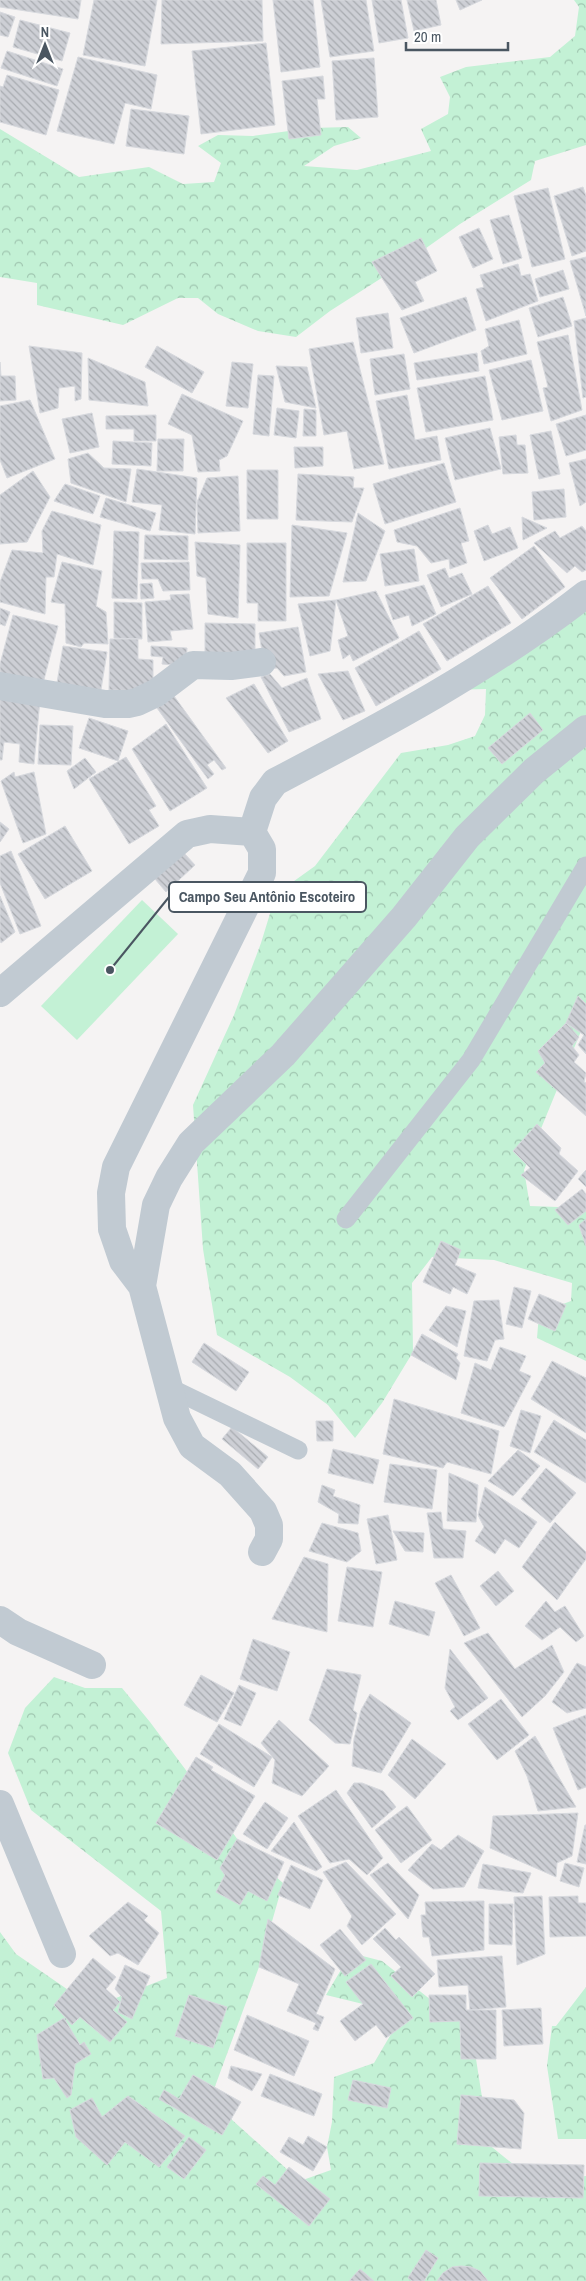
<svg xmlns="http://www.w3.org/2000/svg" width="586" height="2281" font-family="'Archivo Narrow',sans-serif">
<style>
.forest{fill:url(#forest-crowns)}
.garden{fill:#c3f1d5}
.building{fill:url(#building-back-hatch);stroke:#d7d9de}
.lines{fill:none;stroke-linecap:round;stroke-linejoin:round}
.service{stroke:#c1cad2;stroke-width:19}
.minor{stroke:#c1cad2;stroke-width:28}
.leader{fill:none;stroke:#4a5661;stroke-width:2}
.callout-dot{fill:#4a5661;stroke:#fff;stroke-width:2}
.callout{fill:#fff;stroke:#4a5661;stroke-width:2}
.callout-label{font-size:15px;text-anchor:middle;font-weight:bold;fill:#4a5661}
</style>
<defs>
<pattern id="forest-crowns" width="20" height="18" patternUnits="userSpaceOnUse" patternTransform="scale(1.25)"><rect width="20" height="18" fill="#c3f1d5"/><path d="M2 6a3 3 0 1 1 6 0M12 15a3 3 0 1 1 6 0" fill="none" stroke="#a0c6b0"/></pattern>
<pattern id="building-back-hatch" width="6" height="6" patternUnits="userSpaceOnUse" patternTransform="scale(1.25)"><rect width="6" height="6" fill="#cdcfd5"/><path d="M-1 5l2 2M0 0l6 6M5-1l2 2" fill="none" stroke="#a8abb0"/></pattern>
</defs>
<rect width="100%" height="100%" fill="#f5f3f3"/>
<path class="forest" d="M 574,0 L 586,0 L 586,145 L 535,161 L 531,180 L 460,224 L 405,263 L 330,311 L 296,337 L 258,331 L 218,314 L 198,298 L 178,298 L 123,325 L 37,305 L 37,283 L 0,277 L 0,129 L 79,177 L 149,167 L 183,184 L 214,182 L 221,163 L 198,146 L 218,135 L 253,136 L 311,128 L 348,127 L 361,138 L 334,146 L 304,166 L 357,170 L 431,151 L 421,129 L 448,114 L 450,97 L 440,77 L 466,67 L 550,57 L 575,36 L 579,7 Z
M 586,585 L 586,1019 L 524,1170 L 530,1206 L 586,1208 L 586,1361 L 537,1338 L 540,1302 L 555,1307 L 571,1301 L 572,1283 L 494,1260 L 432,1257 L 412,1283 L 413,1352 L 382,1403 L 355,1438 L 328,1405 L 290,1377 L 217,1335 L 203,1249 L 193,1105 L 234,1015 L 261,943 L 276,894 L 315,866 L 401,753 L 448,745 L 475,736 L 485,715 L 486,689 L 448,690 Z
M 54,1677 L 85,1688 L 122,1688 L 150,1722 L 247,1852 L 283,1883 L 259,1967 L 210,2100 L 300,2181 L 331,2170 L 327,2147 L 332,2122 L 334,2077 L 374,2063 L 394,2029 L 363,2004 L 326,1995 L 351,1953 L 382,1961 L 436,2004 L 470,2021 L 482,2097 L 482,2139 L 524,2173 L 564,2178 L 586,2176 L 586,2281 L 0,2281 L 0,1932 L 16,1954 L 93,2007 L 167,1978 L 161,1911 L 31,1810 L 8,1753 L 25,1708 Z
M 586,1987 L 586,2139 L 558,2139 L 547,2066 L 552,2026 L 556,2026 Z"/>
<path class="garden" d="M 142,900 L 178,934 L 77,1040 L 41,1006 Z"/>
<path class="building" d="M 0,0 L 81,0 L 78,19 L 0,7 Z
M 94,0 L 157,0 L 145,66 L 83,55 Z
M 162,0 L 262,0 L 263,41 L 161,44 Z
M 273,0 L 313,0 L 320,67 L 281,72 Z
M 321,0 L 366,0 L 374,51 L 330,57 Z
M 372,0 L 401,0 L 408,38 L 379,43 Z
M 407,0 L 436,0 L 441,25 L 414,31 Z
M 456,0 L 482,0 L 460,10 Z
M 0,12 L 15,17 L 8,37 L 0,35 Z
M 20,20 L 70,33 L 62,61 L 13,47 Z
M 266,43 L 275,125 L 201,134 L 192,51 Z
M 7,51 L 63,69 L 57,86 L 1,68 Z
M 78,57 L 157,75 L 151,109 L 125,103 L 114,144 L 57,131 Z
M 374,58 L 378,117 L 336,120 L 332,61 Z
M 7,75 L 59,90 L 46,135 L 0,122 L 0,86 L 3,87 Z
M 323,76 L 325,99 L 317,99 L 321,135 L 289,139 L 282,81 Z
M 131,109 L 189,116 L 184,154 L 126,146 Z
M 583,187 L 586,196 L 586,251 L 572,256 L 554,196 Z
M 548,188 L 565,259 L 532,267 L 514,196 Z
M 509,215 L 522,258 L 503,264 L 490,220 Z
M 479,228 L 493,259 L 473,268 L 459,237 Z
M 421,238 L 437,271 L 415,282 L 424,301 L 402,310 L 372,262 Z
M 586,257 L 586,316 L 570,261 Z
M 518,264 L 521,276 L 530,274 L 538,301 L 486,321 L 476,289 L 484,287 L 480,275 Z
M 563,270 L 569,289 L 540,297 L 535,279 Z
M 466,297 L 476,330 L 414,353 L 400,318 Z
M 563,297 L 572,326 L 538,337 L 529,308 Z
M 388,313 L 393,348 L 361,353 L 356,318 Z
M 586,318 L 586,397 L 583,398 L 574,321 Z
M 519,320 L 527,354 L 484,364 L 481,351 L 489,346 L 485,329 Z
M 568,335 L 582,410 L 551,421 L 543,388 L 548,387 L 537,342 Z
M 353,342 L 384,464 L 354,469 L 347,431 L 324,435 L 309,349 Z
M 29,346 L 82,353 L 81,399 L 75,401 L 75,386 L 59,388 L 58,408 L 40,413 Z
M 157,346 L 204,372 L 192,393 L 145,367 Z
M 477,353 L 479,371 L 417,380 L 414,363 Z
M 404,354 L 410,389 L 375,395 L 370,359 Z
M 88,358 L 145,382 L 148,406 L 89,400 Z
M 531,360 L 543,411 L 502,420 L 489,370 Z
M 0,362 L 1,376 L 15,376 L 16,400 L 0,401 Z
M 232,362 L 253,364 L 248,408 L 226,406 Z
M 276,366 L 307,367 L 316,408 L 285,402 Z
M 258,375 L 274,376 L 269,436 L 253,434 Z
M 485,376 L 493,420 L 426,432 L 417,388 Z
M 182,394 L 243,421 L 227,456 L 219,460 L 220,471 L 198,472 L 192,435 L 168,424 Z
M 407,395 L 415,440 L 437,436 L 441,460 L 389,469 L 376,401 Z
M 30,400 L 55,459 L 7,478 L 0,460 L 0,406 Z
M 277,408 L 299,411 L 296,438 L 274,435 Z
M 304,409 L 316,410 L 316,436 L 303,436 Z
M 92,413 L 99,447 L 70,453 L 62,419 Z
M 156,415 L 156,441 L 134,441 L 134,429 L 106,429 L 106,416 Z
M 586,415 L 586,450 L 566,456 L 556,424 Z
M 490,428 L 501,469 L 455,480 L 445,438 Z
M 551,431 L 560,474 L 539,479 L 530,435 Z
M 516,435 L 517,445 L 525,445 L 528,473 L 503,474 L 499,437 Z
M 158,439 L 184,439 L 183,471 L 157,471 Z
M 113,441 L 152,443 L 151,466 L 112,464 Z
M 294,447 L 323,447 L 323,466 L 295,468 Z
M 88,453 L 104,468 L 131,469 L 126,502 L 71,483 L 68,459 Z
M 586,459 L 586,502 L 580,506 L 569,463 Z
M 444,463 L 456,502 L 385,524 L 373,484 Z
M 137,469 L 197,478 L 195,534 L 159,530 L 162,505 L 132,502 Z
M 247,470 L 278,470 L 278,519 L 247,519 Z
M 33,471 L 50,497 L 27,542 L 0,544 L 0,495 Z
M 298,474 L 354,477 L 353,488 L 364,488 L 352,522 L 296,520 Z
M 238,476 L 240,531 L 198,533 L 197,502 L 207,478 Z
M 65,484 L 100,496 L 93,514 L 54,501 Z
M 564,489 L 566,517 L 534,520 L 532,492 Z
M 106,498 L 156,513 L 150,531 L 100,517 Z
M 460,508 L 469,541 L 461,543 L 467,563 L 450,569 L 449,559 L 431,563 L 417,546 L 397,542 L 394,530 Z
M 52,511 L 101,525 L 93,565 L 57,554 L 54,577 L 46,577 L 45,614 L 0,602 L 0,582 L 12,550 L 43,553 L 42,531 Z
M 358,513 L 385,531 L 366,581 L 343,582 Z
M 522,517 L 547,528 L 523,540 Z
M 292,525 L 347,533 L 329,596 L 290,597 Z
M 488,525 L 492,534 L 510,527 L 518,548 L 484,561 L 474,531 Z
M 582,526 L 586,531 L 586,570 L 582,572 L 575,566 L 567,573 L 534,543 L 555,531 L 560,538 Z
M 114,531 L 139,532 L 137,599 L 112,598 Z
M 145,535 L 188,536 L 188,560 L 144,559 Z
M 195,542 L 240,545 L 238,618 L 208,614 L 206,578 L 197,576 Z
M 247,543 L 286,543 L 286,621 L 258,621 L 258,603 L 247,603 Z
M 534,546 L 565,587 L 522,619 L 490,578 Z
M 414,549 L 419,581 L 385,586 L 380,554 Z
M 62,562 L 102,571 L 96,606 L 106,612 L 108,644 L 84,643 L 81,647 L 66,643 L 65,604 L 51,602 Z
M 189,562 L 190,590 L 163,591 L 158,579 L 142,579 L 141,563 Z
M 445,568 L 449,578 L 462,573 L 472,594 L 441,607 L 427,575 Z
M 152,583 L 154,598 L 141,599 L 140,584 Z
M 424,585 L 436,614 L 412,626 L 409,615 L 393,620 L 385,595 Z
M 488,586 L 511,623 L 447,661 L 423,624 Z
M 376,591 L 399,638 L 353,661 L 350,654 L 343,659 L 338,640 L 348,636 L 336,600 Z
M 189,594 L 193,629 L 170,631 L 172,640 L 148,642 L 145,602 L 171,600 L 170,595 Z
M 336,600 L 330,651 L 310,656 L 298,604 Z
M 114,602 L 142,603 L 142,639 L 114,638 Z
M 0,608 L 10,612 L 5,626 L 0,624 Z
M 13,615 L 58,626 L 41,691 L 0,680 L 0,664 Z
M 205,623 L 255,624 L 255,660 L 205,659 Z
M 298,627 L 306,672 L 284,676 L 277,668 L 265,669 L 259,633 Z
M 419,631 L 441,669 L 376,706 L 355,668 Z
M 110,639 L 138,639 L 138,659 L 153,660 L 153,691 L 109,690 Z
M 63,646 L 107,652 L 100,696 L 56,689 Z
M 151,646 L 187,648 L 186,666 L 162,664 L 163,657 L 151,656 Z
M 348,671 L 365,711 L 343,720 L 318,674 Z
M 270,674 L 282,688 L 307,678 L 321,719 L 289,732 L 261,677 Z
M 254,684 L 288,741 L 268,753 L 226,698 Z
M 0,696 L 40,700 L 34,764 L 19,762 L 20,744 L 4,742 L 2,760 L 0,760 Z
M 174,696 L 226,768 L 222,770 L 214,760 L 207,765 L 214,774 L 208,779 L 157,708 Z
M 530,713 L 543,730 L 502,764 L 488,748 Z
M 89,718 L 128,731 L 118,761 L 79,748 Z
M 166,724 L 207,788 L 170,811 L 132,749 Z
M 40,725 L 73,726 L 71,765 L 38,764 Z
M 126,757 L 156,806 L 149,810 L 159,826 L 129,844 L 89,779 Z
M 85,758 L 96,772 L 74,789 L 67,771 Z
M 14,772 L 15,777 L 34,772 L 46,834 L 23,843 L 1,781 Z
M 0,822 L 9,829 L 0,842 Z
M 65,826 L 92,871 L 45,899 L 18,854 Z
M 11,851 L 41,926 L 20,934 L 0,883 L 0,856 Z
M 184,853 L 195,865 L 166,892 L 155,879 Z
M 0,896 L 15,932 L 1,943 L 0,940 Z
M 578,996 L 586,1004 L 586,1054 L 578,1045 L 584,1035 L 566,1023 Z
M 566,1023 L 579,1037 L 572,1046 L 579,1055 L 574,1062 L 586,1073 L 584,1082 L 586,1083 L 586,1116 L 536,1072 L 545,1063 L 538,1051 Z
M 537,1124 L 561,1148 L 559,1154 L 578,1171 L 555,1201 L 521,1175 L 530,1168 L 513,1151 Z
M 586,1170 L 586,1187 L 578,1179 Z
M 582,1189 L 586,1194 L 586,1211 L 568,1225 L 555,1210 Z
M 586,1219 L 586,1246 L 579,1225 Z
M 441,1241 L 461,1250 L 455,1265 L 476,1274 L 467,1294 L 453,1287 L 450,1294 L 423,1282 Z
M 514,1287 L 531,1291 L 522,1328 L 506,1324 Z
M 539,1294 L 566,1305 L 555,1331 L 528,1319 Z
M 499,1300 L 504,1339 L 495,1340 L 487,1361 L 464,1356 L 474,1301 Z
M 446,1306 L 466,1311 L 457,1347 L 429,1330 Z
M 422,1334 L 458,1354 L 456,1358 L 460,1363 L 456,1380 L 411,1355 Z
M 204,1343 L 249,1372 L 236,1391 L 192,1362 Z
M 500,1347 L 526,1356 L 519,1371 L 531,1376 L 504,1427 L 461,1413 L 475,1363 L 491,1370 Z
M 552,1361 L 586,1378 L 586,1433 L 531,1399 Z
M 394,1399 L 499,1431 L 491,1474 L 447,1462 L 443,1468 L 383,1454 Z
M 521,1410 L 541,1416 L 530,1453 L 510,1446 Z
M 554,1420 L 586,1440 L 586,1483 L 534,1452 Z
M 316,1421 L 333,1421 L 333,1441 L 317,1441 Z
M 232,1427 L 268,1457 L 258,1469 L 222,1439 Z
M 333,1449 L 379,1460 L 373,1484 L 328,1473 Z
M 518,1450 L 540,1466 L 513,1496 L 488,1481 Z
M 390,1464 L 437,1470 L 432,1509 L 384,1502 Z
M 546,1468 L 576,1493 L 550,1523 L 521,1499 Z
M 449,1473 L 478,1485 L 476,1522 L 447,1521 Z
M 322,1485 L 335,1490 L 333,1496 L 360,1505 L 358,1524 L 338,1523 L 339,1514 L 318,1502 Z
M 485,1487 L 537,1522 L 519,1548 L 505,1539 L 495,1554 L 475,1541 L 484,1527 L 478,1515 Z
M 441,1512 L 443,1529 L 466,1531 L 463,1558 L 434,1558 L 427,1513 Z
M 388,1515 L 397,1560 L 376,1564 L 367,1519 Z
M 555,1522 L 586,1552 L 586,1559 L 557,1600 L 522,1567 Z
M 322,1523 L 358,1533 L 361,1551 L 347,1562 L 309,1551 Z
M 393,1531 L 424,1533 L 423,1552 L 405,1551 Z
M 304,1557 L 328,1564 L 327,1632 L 272,1619 Z
M 347,1567 L 382,1572 L 373,1627 L 338,1621 Z
M 498,1571 L 514,1591 L 496,1606 L 480,1586 Z
M 451,1575 L 480,1628 L 464,1636 L 435,1583 Z
M 395,1601 L 435,1612 L 429,1636 L 389,1624 Z
M 546,1601 L 555,1612 L 565,1606 L 584,1636 L 576,1642 L 560,1627 L 542,1640 L 525,1626 Z
M 488,1633 L 515,1669 L 552,1645 L 564,1672 L 545,1696 L 522,1717 L 464,1643 Z
M 253,1639 L 290,1652 L 277,1691 L 240,1679 Z
M 450,1649 L 488,1698 L 458,1720 L 450,1711 L 455,1707 L 445,1688 Z
M 577,1663 L 586,1667 L 586,1708 L 567,1713 L 552,1702 Z
M 327,1669 L 361,1675 L 353,1710 L 357,1713 L 350,1744 L 335,1743 L 309,1720 Z
M 201,1675 L 234,1693 L 217,1722 L 184,1705 Z
M 239,1685 L 256,1693 L 241,1726 L 224,1719 Z
M 370,1694 L 411,1723 L 381,1773 L 352,1766 L 354,1739 L 361,1710 Z
M 501,1699 L 529,1735 L 497,1760 L 468,1724 Z
M 586,1715 L 586,1787 L 578,1790 L 553,1728 Z
M 279,1720 L 329,1766 L 302,1796 L 272,1783 L 275,1760 L 261,1743 Z
M 219,1724 L 272,1757 L 254,1787 L 200,1754 Z
M 535,1736 L 576,1807 L 538,1811 L 527,1776 L 515,1751 Z
M 412,1739 L 446,1764 L 415,1799 L 388,1775 Z
M 196,1757 L 213,1767 L 211,1770 L 255,1796 L 217,1860 L 156,1823 Z
M 354,1783 L 362,1783 L 383,1791 L 396,1807 L 372,1828 L 347,1793 Z
M 336,1790 L 383,1858 L 367,1875 L 349,1859 L 330,1863 L 298,1816 Z
M 265,1802 L 288,1818 L 267,1849 L 243,1834 Z
M 407,1806 L 432,1840 L 401,1863 L 375,1830 Z
M 578,1813 L 572,1856 L 557,1863 L 556,1877 L 490,1848 L 493,1816 Z
M 294,1822 L 322,1867 L 316,1871 L 271,1851 Z
M 585,1825 L 586,1825 L 586,1864 L 577,1862 Z
M 458,1835 L 484,1851 L 464,1887 L 433,1889 L 408,1870 L 432,1844 L 441,1850 Z
M 237,1839 L 284,1862 L 267,1901 L 248,1891 L 240,1905 L 216,1892 L 225,1875 L 220,1868 Z
M 346,1862 L 396,1914 L 362,1945 L 347,1926 L 352,1916 L 323,1872 Z
M 388,1863 L 419,1895 L 408,1919 L 370,1875 Z
M 565,1863 L 584,1868 L 579,1887 L 560,1881 Z
M 483,1864 L 531,1873 L 523,1893 L 478,1888 Z
M 291,1865 L 323,1880 L 310,1909 L 278,1895 Z
M 542,1896 L 545,1954 L 517,1965 L 514,1897 Z
M 578,1896 L 578,1903 L 586,1903 L 586,1936 L 550,1937 L 549,1897 Z
M 484,1901 L 484,1950 L 432,1956 L 429,1937 L 423,1937 L 421,1915 L 426,1915 L 425,1902 Z
M 128,1902 L 148,1916 L 144,1920 L 159,1933 L 138,1965 L 118,1953 L 110,1956 L 89,1936 Z
M 489,1904 L 513,1904 L 512,1945 L 489,1944 Z
M 268,1919 L 335,1969 L 316,2014 L 324,2017 L 318,2031 L 313,2029 L 316,2023 L 287,2011 L 299,1984 L 259,1967 Z
M 385,1928 L 396,1940 L 399,1937 L 435,1974 L 412,1997 L 391,1976 L 401,1967 L 373,1939 Z
M 340,1929 L 366,1960 L 345,1976 L 320,1945 Z
M 502,1956 L 506,2007 L 470,2010 L 468,1985 L 439,1987 L 437,1960 Z
M 93,1958 L 116,1977 L 106,1989 L 120,2002 L 113,2010 L 127,2022 L 110,2042 L 80,2017 L 72,2025 L 54,2005 Z
M 371,1964 L 413,2018 L 386,2038 L 376,2025 L 355,2041 L 340,2021 L 363,2004 L 346,1982 Z
M 125,1965 L 150,1976 L 132,2019 L 118,2012 L 122,1997 L 115,1989 Z
M 189,1995 L 227,2007 L 213,2048 L 175,2036 Z
M 429,1995 L 466,1995 L 466,2010 L 496,2010 L 496,2059 L 461,2059 L 460,2021 L 430,2022 Z
M 541,2008 L 543,2044 L 504,2046 L 502,2010 Z
M 247,2015 L 309,2041 L 294,2076 L 234,2050 Z
M 64,2018 L 80,2045 L 84,2042 L 91,2054 L 75,2064 L 71,2095 L 67,2098 L 54,2078 L 43,2079 L 37,2035 Z
M 231,2066 L 262,2074 L 252,2091 L 228,2078 Z
M 270,2074 L 322,2094 L 314,2116 L 261,2096 Z
M 193,2075 L 241,2102 L 222,2135 L 159,2099 L 164,2090 L 179,2099 Z
M 353,2080 L 391,2088 L 387,2108 L 348,2100 Z
M 461,2095 L 514,2100 L 524,2113 L 521,2149 L 457,2144 Z
M 128,2096 L 185,2136 L 159,2167 L 125,2142 L 107,2165 L 76,2137 L 70,2110 L 92,2098 L 102,2117 Z
M 308,2136 L 327,2147 L 313,2171 L 280,2152 L 289,2137 L 303,2145 Z
M 189,2137 L 206,2150 L 184,2179 L 167,2167 Z
M 480,2163 L 584,2165 L 583,2198 L 479,2196 Z
M 289,2167 L 330,2199 L 309,2226 L 256,2184 L 263,2176 L 275,2185 Z
M 426,2250 L 438,2258 L 424,2281 L 412,2281 L 408,2278 Z
M 461,2266 L 471,2267 L 480,2271 L 488,2281 L 437,2281 L 443,2273 L 452,2267 Z
M 360,2269 L 374,2281 L 349,2281 Z"/>
<g class="lines">
<path class="service" d="M 346,1219 L 471,1060 L 586,866
M 168,1387 L 298,1450"/>
<path class="minor" d="M 0,686 L 105,704 L 128,704 L 137,702 L 156,693 L 193,665 L 231,666 L 262,662
M 0,993 L 187,834 L 210,829 L 252,832
M 142,1286 L 156,1205 L 169,1178 L 191,1143 L 283,1055 L 404,917 L 467,837 L 534,771 L 586,729
M 262,1552 L 269,1539 L 269,1525 L 263,1511 L 230,1474 L 192,1446 L 177,1418 L 142,1286 L 123,1261 L 112,1229 L 111,1193 L 116,1167 L 262,873 L 262,849 L 252,832 L 263,798 L 275,782 C 382,726 490,669 586,594
M 0,1620 L 18,1632 L 92,1665
M 0,1804 L 62,1954"/>
</g>
<path class="leader" d="M110 970L169 897"/>
<circle class="callout-dot" cx="110" cy="970" r="5"/>
<rect class="callout" x="169" y="882" width="197" height="30" rx="5"/>
<g class="callout-label">
<text x="267" y="902">Campo Seu Antônio Escoteiro</text>
</g>
<g transform="translate(45 45)" stroke="#ffffff" stroke-width="4" paint-order="stroke">
<path d="M0-4L9 19L0 12L-9 19Z" fill="#4a5661"/>
<text y="-8" font-size="14" font-weight="bold" text-anchor="middle" fill="#4a5661">N</text>
</g>
<path d="M406 42v8h102v-8" fill="none" stroke="#4a5661" stroke-width="2.5"/>
<text x="414" y="42" font-size="15" fill="#4a5661" stroke="#ffffff" stroke-width="4" paint-order="stroke">20 m</text>
</svg>
